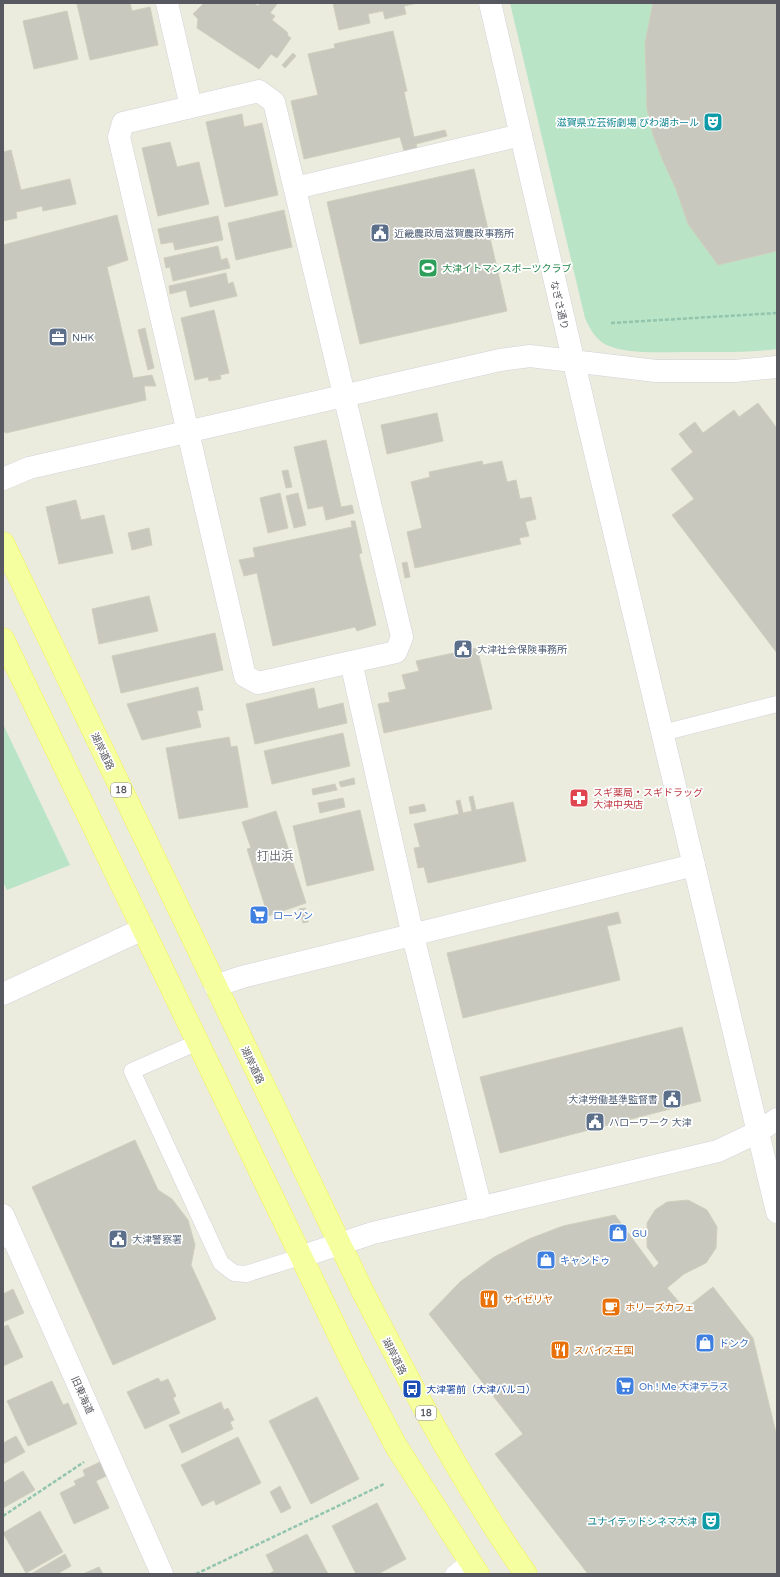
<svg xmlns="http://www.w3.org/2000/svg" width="780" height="1577" font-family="'Varela Round','Noto Sans JP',sans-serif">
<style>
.green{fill:#b9e4c5}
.building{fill:#c8c8be;stroke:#d0cfbd}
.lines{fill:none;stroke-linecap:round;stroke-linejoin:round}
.service-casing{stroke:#d2d2d9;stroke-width:17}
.minor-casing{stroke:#d2d2d9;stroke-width:23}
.tertiary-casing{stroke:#d2d2d9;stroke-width:23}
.primary-casing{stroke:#f4f24f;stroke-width:23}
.path{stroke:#92c5ae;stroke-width:2.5;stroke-dasharray:4 2;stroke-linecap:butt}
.service{stroke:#fff;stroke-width:16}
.minor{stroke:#fff;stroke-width:22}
.tertiary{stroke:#fff;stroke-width:22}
.primary{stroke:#f5ffa0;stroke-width:22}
.labels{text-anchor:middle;stroke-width:3.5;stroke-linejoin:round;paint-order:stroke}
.shield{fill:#fff;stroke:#8a8b90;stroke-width:1}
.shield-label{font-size:9px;font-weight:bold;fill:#585960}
.culture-label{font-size:10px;fill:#0d838f;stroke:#fff;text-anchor:end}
.service-label{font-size:10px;fill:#4e5e75;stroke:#fff;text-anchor:start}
.leisure-label{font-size:10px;fill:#27864d;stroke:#fff;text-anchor:start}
.street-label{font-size:10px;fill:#585960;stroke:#fff}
.health-label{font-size:10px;fill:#be3a42;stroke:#fff;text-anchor:start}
.shop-label{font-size:10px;fill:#366cbe;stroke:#fff;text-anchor:start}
.food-label{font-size:10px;fill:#c56008;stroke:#fff;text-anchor:start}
.transit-label{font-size:10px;fill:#164399;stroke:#fff;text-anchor:start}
.quarter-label{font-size:12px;fill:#696b72;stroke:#fff}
</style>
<rect width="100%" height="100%" fill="#ebecde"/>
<path class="green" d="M 510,3 L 777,3 L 777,349 C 747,353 718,352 688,352 C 665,352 622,355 603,343 C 594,337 589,327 585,318 Z
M 3,724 L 70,865 L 7,890 L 3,882 Z"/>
<path class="building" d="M 83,3 L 130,3 L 132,11 L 150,7 L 158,45 L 90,60 L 77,4 Z
M 204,3 L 254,3 L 258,6 L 260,3 L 276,3 L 277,4 L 270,13 L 275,16 L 272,20 L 287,32 L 288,36 L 291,38 L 277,58 L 271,54 L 259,69 L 197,28 L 198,19 L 193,14 Z
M 333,3 L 418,3 L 404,6 L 406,14 L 385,19 L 383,11 L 368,14 L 370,23 L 339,30 Z
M 653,3 L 777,3 L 777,251 L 718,265 L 688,224 L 676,189 L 663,161 L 653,135 L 647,109 L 645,43 Z
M 67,11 L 78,59 L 34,69 L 23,21 Z
M 393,31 L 407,91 L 404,92 L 414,137 L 445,130 L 447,136 L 416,144 L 417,148 L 404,151 L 400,137 L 304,159 L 291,101 L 318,95 L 308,54 L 335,48 L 334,44 Z
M 293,53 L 296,56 L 285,68 L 282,65 Z
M 242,114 L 244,127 L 262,123 L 278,195 L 225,207 L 206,122 Z
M 170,142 L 177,167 L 199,162 L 209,204 L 158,216 L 142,148 Z
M 11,150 L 21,190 L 70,179 L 76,204 L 43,211 L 42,206 L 25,210 L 16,212 L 17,218 L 3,221 L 3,152 Z
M 474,169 L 507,311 L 360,344 L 327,202 Z
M 284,210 L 292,247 L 236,260 L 228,223 Z
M 117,215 L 128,260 L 107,267 L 133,378 L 152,375 L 156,386 L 144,386 L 146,400 L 6,433 L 3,431 L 3,245 Z
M 218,216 L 223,240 L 175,250 L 173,242 L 161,244 L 158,229 Z
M 218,246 L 221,260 L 227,258 L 230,268 L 173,281 L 170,267 L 166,268 L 164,258 Z
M 226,273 L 228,284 L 233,282 L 237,296 L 190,307 L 186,290 L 170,294 L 169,286 Z
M 214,310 L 229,373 L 220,375 L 221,379 L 209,381 L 208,377 L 195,380 L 181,318 Z
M 145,328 L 154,368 L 148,370 L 138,330 Z
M 758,403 L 776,427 L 777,426 L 777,653 L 672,515 L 694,499 L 671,469 L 693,452 L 679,434 L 695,422 L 703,433 L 734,410 L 739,417 Z
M 437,413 L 443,441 L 387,454 L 381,425 Z
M 326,440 L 341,507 L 352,505 L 354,513 L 326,520 L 323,506 L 308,509 L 294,447 Z
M 482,461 L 483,465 L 502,461 L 507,482 L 516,480 L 520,499 L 531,497 L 536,519 L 525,522 L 529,536 L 519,538 L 521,544 L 415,568 L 407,532 L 422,528 L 411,482 L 430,477 L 429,472 Z
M 288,470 L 292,487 L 286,488 L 282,471 Z
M 280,493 L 288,528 L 268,533 L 260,498 Z
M 298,493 L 306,525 L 294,528 L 286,496 Z
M 76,500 L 81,520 L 104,515 L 113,553 L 59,564 L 46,507 Z
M 351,521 L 355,521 L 362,553 L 359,554 L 376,625 L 357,631 L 355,627 L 273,646 L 257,573 L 244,576 L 239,560 L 255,557 L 253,548 L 352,527 Z
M 149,528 L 152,545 L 132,550 L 128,533 Z
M 407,562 L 410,577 L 405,578 L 402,563 Z
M 149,596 L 158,631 L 99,644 L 92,609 Z
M 215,633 L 223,670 L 121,693 L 112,656 Z
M 477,648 L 492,709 L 384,733 L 378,704 L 390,702 L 388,693 L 406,689 L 402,675 L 419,671 L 416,661 Z
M 198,687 L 203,710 L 197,711 L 201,727 L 142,740 L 127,704 Z
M 314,688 L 318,709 L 343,703 L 347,723 L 255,744 L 246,704 Z
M 343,733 L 350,766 L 272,784 L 264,751 Z
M 229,737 L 231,747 L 237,746 L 248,807 L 179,819 L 166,748 Z
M 354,778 L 355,784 L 341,787 L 339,782 Z
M 335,784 L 337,790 L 313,795 L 312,789 Z
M 473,796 L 476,810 L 513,802 L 526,861 L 428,883 L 424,867 L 418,868 L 414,848 L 420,847 L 414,824 L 459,814 L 456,801 L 460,800 L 463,813 L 472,811 L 469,797 Z
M 343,798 L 345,807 L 320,813 L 318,803 Z
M 424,804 L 426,811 L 410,814 L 409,807 Z
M 360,810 L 374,870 L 307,886 L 293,826 Z
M 276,811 L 306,903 L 268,916 L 247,849 L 251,848 L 242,822 Z
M 305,908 L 308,922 L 303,923 L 299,909 Z
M 618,912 L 621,923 L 607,926 L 620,980 L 463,1018 L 447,953 Z
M 682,1027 L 701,1101 L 500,1153 L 480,1077 Z
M 135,1140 L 158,1190 L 172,1199 L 188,1220 L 195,1245 L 191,1265 L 216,1319 L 113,1365 L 32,1187 Z
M 688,1200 L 707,1210 L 717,1227 L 716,1248 L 706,1263 L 684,1274 L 667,1288 L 685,1309 L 713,1287 L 753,1338 L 777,1437 L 777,1574 L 588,1574 L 495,1454 L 523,1434 L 429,1314 L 461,1281 L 494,1257 L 529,1239 L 563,1226 L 615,1215 L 654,1268 L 659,1263 L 647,1247 L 647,1223 L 655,1210 L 667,1202 Z
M 13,1289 L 24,1313 L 3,1322 L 3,1294 Z
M 8,1325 L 23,1357 L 3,1366 L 3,1327 Z
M 158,1378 L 161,1382 L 168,1379 L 176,1396 L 173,1398 L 180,1413 L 145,1429 L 127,1392 Z
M 52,1381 L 63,1405 L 68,1403 L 77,1424 L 28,1446 L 7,1401 Z
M 317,1397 L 359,1479 L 311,1504 L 269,1421 Z
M 221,1402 L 224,1410 L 228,1408 L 234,1420 L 230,1422 L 233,1429 L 182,1453 L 169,1425 Z
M 16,1436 L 25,1452 L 3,1464 L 3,1443 Z
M 238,1437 L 261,1483 L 216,1505 L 214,1500 L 202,1506 L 181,1465 Z
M 100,1462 L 106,1476 L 96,1481 L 109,1508 L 74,1524 L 60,1493 L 76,1485 L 74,1481 L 85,1476 L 83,1470 Z
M 23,1471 L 35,1490 L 3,1508 L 3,1483 Z
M 280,1486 L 291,1508 L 281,1513 L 270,1492 Z
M 377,1503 L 406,1559 L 378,1574 L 356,1574 L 332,1526 Z
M 40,1511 L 63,1552 L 26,1573 L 3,1533 Z
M 307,1534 L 328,1574 L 269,1574 L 274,1571 L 266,1555 Z
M 65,1554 L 71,1566 L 57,1574 L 31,1574 Z
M 99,1567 L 103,1574 L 83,1574 Z"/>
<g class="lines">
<defs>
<path id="service" d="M 662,733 L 777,704
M 198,1042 L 132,1071 L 221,1263 L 234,1273 L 246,1274 L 300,1257
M 453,1574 L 469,1561"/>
<path id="minor" d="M 167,3 L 191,107 L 259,91 L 274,102 L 402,637 L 396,652 L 351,662 L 413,936 L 481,1208
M 191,107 L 123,123 L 119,137 L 245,676 L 258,683 L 351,662
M 295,188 L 521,135
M 215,986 L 242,977 L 694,865
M 3,994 L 143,929
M 3,1215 L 162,1574"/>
<path id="tertiary" d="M 490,3 L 589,427 L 777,1212
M 3,479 L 29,468 L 500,360 L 530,356 L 656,371 L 734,371 L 777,367
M 3,1237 L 10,1231
M 300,1257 L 373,1233 L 718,1151 L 758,1132 L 777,1119"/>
<path id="primary" d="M 3,543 L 363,1292 C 413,1389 463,1485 526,1574
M 3,639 L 353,1364 L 396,1446 L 478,1574"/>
</defs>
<use href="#service" class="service-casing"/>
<use href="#minor" class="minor-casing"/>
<use href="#tertiary" class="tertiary-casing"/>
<use href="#primary" class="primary-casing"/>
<path class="path" d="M 611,323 L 777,313
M 3,1516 L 84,1462
M 196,1574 L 384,1484"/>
<use href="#service" class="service"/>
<use href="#minor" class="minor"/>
<use href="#tertiary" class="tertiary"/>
<use href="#primary" class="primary"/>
</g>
<defs>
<symbol id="theatre-square" viewBox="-11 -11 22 22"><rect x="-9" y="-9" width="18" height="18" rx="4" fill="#0f9aa8" stroke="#fff"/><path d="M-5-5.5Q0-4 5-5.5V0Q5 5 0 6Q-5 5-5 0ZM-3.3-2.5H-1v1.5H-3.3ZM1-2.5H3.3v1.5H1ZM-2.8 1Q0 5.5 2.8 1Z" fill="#fff"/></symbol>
<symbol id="civic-square" viewBox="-11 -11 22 22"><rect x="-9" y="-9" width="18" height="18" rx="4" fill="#5c6f8a" stroke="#fff"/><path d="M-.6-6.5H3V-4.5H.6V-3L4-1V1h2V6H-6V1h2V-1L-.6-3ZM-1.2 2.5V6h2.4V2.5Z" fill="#fff"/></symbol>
<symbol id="stadium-square" viewBox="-11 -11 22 22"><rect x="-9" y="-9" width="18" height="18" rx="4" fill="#2e9e5b" stroke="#fff"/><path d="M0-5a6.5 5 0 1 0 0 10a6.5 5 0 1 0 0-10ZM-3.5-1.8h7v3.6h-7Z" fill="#fff"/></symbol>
<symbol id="office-square" viewBox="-11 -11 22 22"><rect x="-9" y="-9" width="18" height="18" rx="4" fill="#5c6f8a" stroke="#fff"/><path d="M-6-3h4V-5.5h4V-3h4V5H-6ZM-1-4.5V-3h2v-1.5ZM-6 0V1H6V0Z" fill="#fff"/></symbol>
<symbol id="pharmacy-square" viewBox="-11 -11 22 22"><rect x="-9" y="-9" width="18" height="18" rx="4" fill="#e0444e" stroke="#fff"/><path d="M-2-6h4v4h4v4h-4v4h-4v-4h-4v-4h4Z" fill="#fff"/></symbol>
<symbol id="supermarket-square" viewBox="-11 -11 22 22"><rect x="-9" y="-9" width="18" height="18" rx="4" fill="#3f7fe0" stroke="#fff"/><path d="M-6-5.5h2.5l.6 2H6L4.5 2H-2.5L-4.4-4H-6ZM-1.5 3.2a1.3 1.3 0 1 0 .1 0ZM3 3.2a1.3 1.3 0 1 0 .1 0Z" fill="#fff"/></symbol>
<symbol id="shop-square" viewBox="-11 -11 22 22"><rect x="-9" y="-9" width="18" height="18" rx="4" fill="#3f7fe0" stroke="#fff"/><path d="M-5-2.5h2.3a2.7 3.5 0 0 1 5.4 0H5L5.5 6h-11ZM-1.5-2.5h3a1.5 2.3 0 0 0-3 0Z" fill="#fff"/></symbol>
<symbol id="restaurant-square" viewBox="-11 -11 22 22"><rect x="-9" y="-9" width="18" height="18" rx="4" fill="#e8710a" stroke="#fff"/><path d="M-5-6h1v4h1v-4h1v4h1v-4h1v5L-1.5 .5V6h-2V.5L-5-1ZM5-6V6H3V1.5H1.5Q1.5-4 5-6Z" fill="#fff"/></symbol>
<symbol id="cafe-square" viewBox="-11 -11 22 22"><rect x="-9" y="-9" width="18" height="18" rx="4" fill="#e8710a" stroke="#fff"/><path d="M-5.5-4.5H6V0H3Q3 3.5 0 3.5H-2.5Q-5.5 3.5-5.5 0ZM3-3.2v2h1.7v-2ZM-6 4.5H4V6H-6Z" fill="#fff"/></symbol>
<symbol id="bus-square" viewBox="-11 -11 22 22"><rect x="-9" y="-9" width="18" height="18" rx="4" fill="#1a4fb4" stroke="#fff"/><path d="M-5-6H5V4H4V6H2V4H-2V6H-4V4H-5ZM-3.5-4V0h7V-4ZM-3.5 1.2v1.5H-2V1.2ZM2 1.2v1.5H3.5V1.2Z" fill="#fff"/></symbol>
</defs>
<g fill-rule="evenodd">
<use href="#theatre-square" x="702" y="111" width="22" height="22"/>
<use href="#civic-square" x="369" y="222" width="22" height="22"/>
<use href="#stadium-square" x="417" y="257" width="22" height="22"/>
<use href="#office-square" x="47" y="326" width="22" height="22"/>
<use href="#civic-square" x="452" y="638" width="22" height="22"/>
<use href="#pharmacy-square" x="568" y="787" width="22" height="22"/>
<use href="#supermarket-square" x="248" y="904" width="22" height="22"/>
<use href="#civic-square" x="661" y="1088" width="22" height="22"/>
<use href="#civic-square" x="584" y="1111" width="22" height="22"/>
<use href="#shop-square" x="607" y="1222" width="22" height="22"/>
<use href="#civic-square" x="107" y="1228" width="22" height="22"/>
<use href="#shop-square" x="535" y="1249" width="22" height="22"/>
<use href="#restaurant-square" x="478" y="1288" width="22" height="22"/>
<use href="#cafe-square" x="600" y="1296" width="22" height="22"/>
<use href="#shop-square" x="694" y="1332" width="22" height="22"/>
<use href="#restaurant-square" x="549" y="1339" width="22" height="22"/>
<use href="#supermarket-square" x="614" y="1375" width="22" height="22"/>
<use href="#bus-square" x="401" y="1378" width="22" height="22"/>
<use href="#theatre-square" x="700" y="1510" width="22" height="22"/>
</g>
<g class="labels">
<g class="shield">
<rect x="111" y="783" width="20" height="14" rx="3"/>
<rect x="416" y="1406" width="20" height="14" rx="3"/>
</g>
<g class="shield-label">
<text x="121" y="793">18</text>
<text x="426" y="1416">18</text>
</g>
<g class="culture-label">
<text x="699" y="126">滋賀県立芸術劇場 びわ湖ホール</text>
<text x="697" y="1525">ユナイテッドシネマ大津</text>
</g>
<g class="service-label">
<text x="394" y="237">近畿農政局滋賀農政事務所</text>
<text x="72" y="341">NHK</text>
<text x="477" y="653">大津社会保険事務所</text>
<text x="658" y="1103" text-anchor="end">大津労働基準監督書</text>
<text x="609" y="1126">ハローワーク 大津</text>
<text x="132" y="1243">大津警察署</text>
</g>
<g class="leisure-label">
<text x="442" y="272">大津イトマンスポーツクラブ</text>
</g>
<g class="street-label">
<text transform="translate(560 305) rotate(77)" y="4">なぎさ通り</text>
<text transform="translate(103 751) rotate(64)" y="4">湖岸道路</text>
<text transform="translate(253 1065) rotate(64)" y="4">湖岸道路</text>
<text transform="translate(395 1356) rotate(63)" y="4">湖岸道路</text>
<text transform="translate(83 1395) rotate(66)" y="4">旧東海道</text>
</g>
<g class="health-label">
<text x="593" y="796">スギ薬局・スギドラッグ<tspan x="593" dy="12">大津中央店</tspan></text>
</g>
<g class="shop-label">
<text x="273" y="919">ローソン</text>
<text x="632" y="1237">GU</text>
<text x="560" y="1264">キャンドゥ</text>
<text x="719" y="1347">ドンク</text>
<text x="639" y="1390">Oh ! Me 大津テラス</text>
</g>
<g class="food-label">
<text x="503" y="1303">サイゼリヤ</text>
<text x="625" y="1311">ホリーズカフェ</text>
<text x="574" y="1354">スパイス王国</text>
</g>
<g class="transit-label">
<text x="426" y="1393">大津署前（大津パルコ）</text>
</g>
<g class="quarter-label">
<text x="275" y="860">打出浜</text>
</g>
</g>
<rect width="780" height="1577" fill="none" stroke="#585960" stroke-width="8"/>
</svg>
